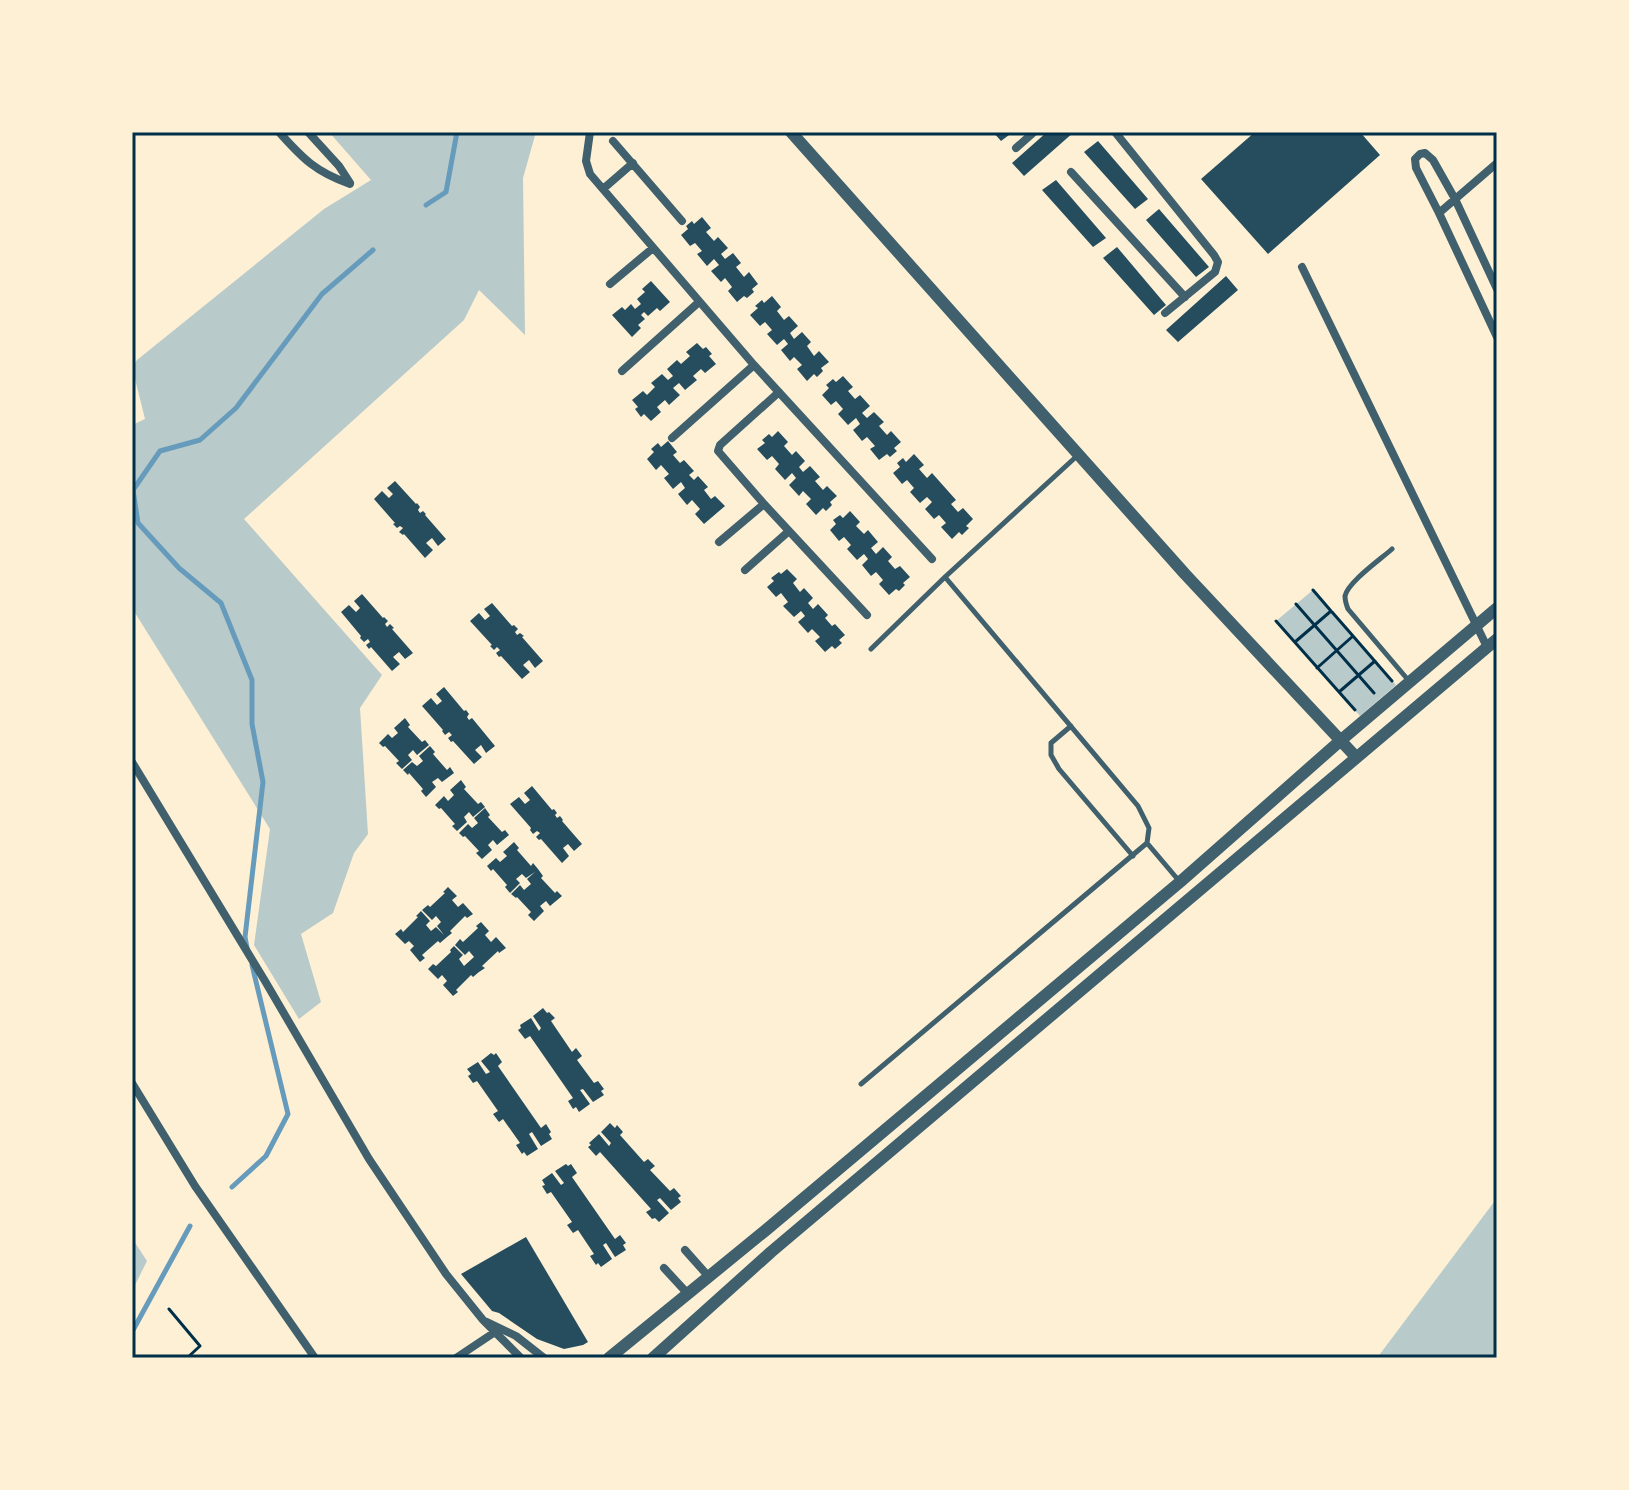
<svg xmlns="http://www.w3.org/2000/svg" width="1629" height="1490" font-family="Georgia,serif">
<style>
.green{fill:#b9caca}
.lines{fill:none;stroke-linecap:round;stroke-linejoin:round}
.stream{stroke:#669bbc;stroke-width:5}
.building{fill:#264d5e}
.path{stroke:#003049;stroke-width:3}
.service{stroke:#3f606c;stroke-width:5}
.minor{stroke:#3f606c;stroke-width:8}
.tertiary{stroke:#3f606c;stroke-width:12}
.neatline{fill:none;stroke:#003049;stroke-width:3}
</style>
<rect width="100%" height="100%" fill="#fdf0d5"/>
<path class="green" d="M 329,132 L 536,132 L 523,178 L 525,335 L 479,290 L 464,320 L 244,519 L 382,675 L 360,708 L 368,834 L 354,853 L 333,913 L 301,934 L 321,1002 L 299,1019 L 254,945 L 270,829 L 132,608 L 132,425 L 145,419 L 132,367 L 137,360 L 324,209 L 371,180 Z
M 1313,590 L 1396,685 L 1360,716 L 1276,621 Z
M 1497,1198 L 1497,1358 L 1377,1358 Z
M 132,1238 L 147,1261 L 132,1291 Z"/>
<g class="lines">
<path class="stream" d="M 426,205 L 446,192 L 457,132
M 247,948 L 245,937 L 263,782 L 252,724 L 252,680 L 221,603 L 179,568 L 138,523 L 133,490 L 160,451 L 200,440 L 236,408 L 322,294 L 373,250
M 232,1187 L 266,1156 L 288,1114 L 252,965
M 132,1332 L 190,1226"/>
</g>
<path class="building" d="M 993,132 L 1013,132 L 1001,141 Z
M 1047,132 L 1074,132 L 1024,176 L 1012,163 Z
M 1255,132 L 1360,132 L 1380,155 L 1268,254 L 1201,179 Z
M 1098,141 L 1148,199 L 1135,209 L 1084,152 Z
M 1056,180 L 1106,238 L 1093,247 L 1042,190 Z
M 1159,209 L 1209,267 L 1196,277 L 1146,220 Z
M 702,217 L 711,228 L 706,232 L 714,241 L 718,237 L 728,248 L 721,254 L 725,259 L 733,253 L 741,263 L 736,267 L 744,277 L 749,272 L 758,284 L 752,289 L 754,292 L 747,298 L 744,296 L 737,302 L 728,291 L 732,287 L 725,278 L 721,282 L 711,271 L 719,265 L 714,259 L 707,266 L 697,254 L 702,251 L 695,243 L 690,246 L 681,235 L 688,229 L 686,226 L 692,221 L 694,224 Z
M 1117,247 L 1166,305 L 1154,315 L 1103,258 Z
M 1226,276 L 1238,290 L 1178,342 L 1166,330 Z
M 651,281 L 670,302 L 660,311 L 657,308 L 648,316 L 644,312 L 641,315 L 645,319 L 638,325 L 641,328 L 632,337 L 612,315 L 622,307 L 625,310 L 631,304 L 635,309 L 641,304 L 637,299 L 645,292 L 642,289 Z
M 772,296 L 781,307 L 777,311 L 784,320 L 789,316 L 798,326 L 790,333 L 794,339 L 802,332 L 811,342 L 807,346 L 814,356 L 819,351 L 829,362 L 821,368 L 823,371 L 817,377 L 814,374 L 807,381 L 797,369 L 802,365 L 794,357 L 790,361 L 781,350 L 788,344 L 784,339 L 777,345 L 767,334 L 772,330 L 765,322 L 760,326 L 750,315 L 758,308 L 755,306 L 762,300 L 764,303 Z
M 697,343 L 703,349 L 706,347 L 712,354 L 709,356 L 716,364 L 705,373 L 701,369 L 693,376 L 697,380 L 685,390 L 679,383 L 673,388 L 680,395 L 669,405 L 665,400 L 657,407 L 661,412 L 651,421 L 644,414 L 641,417 L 635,409 L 638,407 L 632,400 L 643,391 L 647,395 L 655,387 L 651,383 L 662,374 L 668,380 L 673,376 L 667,369 L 677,360 L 681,364 L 690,356 L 686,352 Z
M 843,376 L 853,387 L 848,391 L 855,399 L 860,395 L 870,406 L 862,413 L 867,418 L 874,412 L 884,422 L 879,426 L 887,435 L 891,431 L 901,442 L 894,448 L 897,451 L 890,457 L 887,454 L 879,460 L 870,449 L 875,446 L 867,437 L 862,441 L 853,430 L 860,424 L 856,418 L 848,425 L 838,414 L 843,409 L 836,401 L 831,405 L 822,395 L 829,388 L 826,385 L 833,379 L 836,382 Z
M 778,431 L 788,442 L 784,446 L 792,455 L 796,451 L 805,461 L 799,467 L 803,472 L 810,466 L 820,477 L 815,481 L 823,490 L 827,486 L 837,496 L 830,502 L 832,505 L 826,511 L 823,508 L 816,515 L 806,504 L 811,499 L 803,491 L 799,496 L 789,485 L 796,478 L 792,473 L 785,480 L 775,469 L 779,464 L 772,456 L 767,460 L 757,449 L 765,443 L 762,440 L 769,434 L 772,437 Z
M 668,441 L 677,452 L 673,455 L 680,463 L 684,460 L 694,471 L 689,475 L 694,480 L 698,476 L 708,487 L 704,490 L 711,499 L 715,496 L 725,506 L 704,524 L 695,514 L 700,509 L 692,500 L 687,505 L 678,494 L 685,488 L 681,482 L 673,489 L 664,478 L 669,474 L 661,465 L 656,470 L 647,459 L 654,452 L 651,449 L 658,443 L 661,447 Z
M 914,454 L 924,465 L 919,469 L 927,478 L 932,473 L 956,500 L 951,504 L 958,512 L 963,508 L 973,519 L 966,526 L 969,528 L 962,535 L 959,532 L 952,539 L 941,527 L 946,523 L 939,515 L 934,519 L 925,509 L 932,502 L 927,497 L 920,503 L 910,492 L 914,488 L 907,480 L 902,484 L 893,473 L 900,467 L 897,463 L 903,458 L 906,462 Z
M 395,481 L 416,504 L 417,503 L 420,507 L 418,510 L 420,513 L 423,511 L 426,514 L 425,515 L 446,539 L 438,546 L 432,538 L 426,543 L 433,550 L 425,558 L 404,534 L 403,535 L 399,532 L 403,528 L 400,526 L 397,528 L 393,524 L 395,523 L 374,499 L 382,491 L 389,498 L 393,494 L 387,488 Z
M 850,511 L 860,522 L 856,526 L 864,534 L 868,530 L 878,542 L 871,548 L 876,554 L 883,547 L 892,557 L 888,561 L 895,569 L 900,566 L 910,577 L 903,583 L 905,585 L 899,591 L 896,589 L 889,595 L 879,584 L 883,580 L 876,572 L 871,576 L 862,565 L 868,559 L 864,554 L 857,560 L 847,549 L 851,545 L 844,537 L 839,541 L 830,530 L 836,524 L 833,520 L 840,515 L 843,518 Z
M 787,569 L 797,579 L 793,583 L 800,592 L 804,588 L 813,598 L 808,603 L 813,609 L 818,604 L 828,615 L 825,618 L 832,626 L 835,624 L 845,635 L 839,640 L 842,643 L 835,649 L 832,646 L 825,652 L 815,641 L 820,637 L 812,629 L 808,633 L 798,622 L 805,616 L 801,611 L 794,617 L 783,606 L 788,602 L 781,593 L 776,597 L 767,587 L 774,581 L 771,578 L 779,572 L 781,574 Z
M 362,594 L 383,618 L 384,617 L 388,621 L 385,624 L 387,627 L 390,624 L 394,628 L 392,629 L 413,653 L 405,659 L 399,652 L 393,657 L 400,664 L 392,671 L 371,647 L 369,649 L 366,645 L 370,642 L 368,639 L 364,642 L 360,638 L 361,636 L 341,612 L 349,605 L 356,612 L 360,608 L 354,601 Z
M 492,603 L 512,626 L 514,625 L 518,629 L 515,632 L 517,635 L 520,633 L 524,636 L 522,637 L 543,661 L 535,668 L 529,660 L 523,665 L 530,672 L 522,679 L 501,656 L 499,657 L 496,653 L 500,650 L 497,647 L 494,650 L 490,646 L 492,645 L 470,621 L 479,613 L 485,620 L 490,616 L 484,609 Z
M 444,687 L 464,711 L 466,710 L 469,714 L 467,717 L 469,720 L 472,718 L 495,746 L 486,753 L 481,745 L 475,750 L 482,757 L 474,764 L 453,741 L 451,742 L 448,738 L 452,735 L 449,732 L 445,735 L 442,731 L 443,730 L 422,706 L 431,698 L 437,705 L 442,701 L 436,694 Z
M 405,718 L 410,725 L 408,727 L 422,742 L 425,740 L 429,745 L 417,755 L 413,750 L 408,755 L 412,760 L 402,769 L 396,763 L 399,761 L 385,746 L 383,747 L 379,743 L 388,734 L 392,738 L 398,733 L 394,728 Z
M 430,746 L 435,752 L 433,754 L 447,770 L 450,767 L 454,773 L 442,782 L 438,778 L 432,782 L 436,787 L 426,797 L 421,791 L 423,789 L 409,773 L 408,775 L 403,770 L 412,762 L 417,766 L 423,761 L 419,756 Z
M 461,780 L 466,787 L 464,789 L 478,804 L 481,802 L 485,807 L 473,817 L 469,812 L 464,817 L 467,822 L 457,831 L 452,826 L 455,824 L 441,808 L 439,809 L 435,805 L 444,796 L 448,801 L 454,795 L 450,790 Z
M 532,786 L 552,810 L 554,809 L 557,813 L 555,815 L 557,818 L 560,816 L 563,820 L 562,821 L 582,844 L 574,851 L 568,844 L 563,848 L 569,856 L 562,863 L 541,839 L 539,840 L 536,837 L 540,833 L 537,831 L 533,834 L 530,830 L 531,828 L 510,804 L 519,797 L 525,804 L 530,800 L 524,793 Z
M 485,808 L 490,815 L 488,817 L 502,832 L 505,830 L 509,835 L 497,845 L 493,840 L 488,845 L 492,850 L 482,859 L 476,853 L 479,851 L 465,836 L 463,837 L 459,833 L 468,824 L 472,828 L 478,823 L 474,818 Z
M 514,842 L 519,848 L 517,850 L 531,866 L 533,863 L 538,869 L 543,876 L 541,878 L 555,893 L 557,891 L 562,896 L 550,906 L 546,901 L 540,906 L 544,911 L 534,921 L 528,915 L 531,912 L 517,897 L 516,898 L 511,894 L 520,885 L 524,890 L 531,884 L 527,879 L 535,872 L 526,878 L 522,874 L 516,879 L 520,883 L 510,893 L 505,887 L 507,885 L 493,869 L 491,871 L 487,866 L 496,858 L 500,862 L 507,856 L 503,852 Z
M 448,887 L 457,896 L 452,900 L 458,907 L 463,903 L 473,914 L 467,918 L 465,916 L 450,931 L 452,933 L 447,937 L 440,943 L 438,941 L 422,955 L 425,958 L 420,962 L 410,950 L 414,946 L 409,941 L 405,944 L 395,934 L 401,929 L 403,932 L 418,917 L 416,916 L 421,911 L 430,921 L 426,925 L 431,931 L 436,927 L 444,935 L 437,926 L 441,922 L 436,916 L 432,920 L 422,910 L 428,905 L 430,907 L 445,893 L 443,892 Z
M 481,922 L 489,931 L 485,935 L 491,942 L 496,937 L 506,948 L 499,953 L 498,951 L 482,966 L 485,968 L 479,972 L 473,977 L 471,975 L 456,990 L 458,992 L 453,996 L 443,985 L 447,981 L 442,975 L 438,979 L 428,969 L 433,964 L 436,966 L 451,952 L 450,950 L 454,946 L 463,955 L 459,959 L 464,966 L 474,957 L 469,951 L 465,955 L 455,945 L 460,939 L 463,942 L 478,928 L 476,926 Z
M 543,1008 L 547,1013 L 549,1012 L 555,1018 L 551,1021 L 572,1052 L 576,1048 L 582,1056 L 577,1060 L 594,1083 L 598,1081 L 604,1089 L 601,1091 L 604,1095 L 593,1102 L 583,1089 L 580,1090 L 590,1104 L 579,1112 L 576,1107 L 573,1109 L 568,1101 L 573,1098 L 530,1036 L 525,1039 L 518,1030 L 521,1028 L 520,1025 L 531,1018 L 539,1031 L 541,1028 L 533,1016 Z
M 491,1053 L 494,1055 L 496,1053 L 502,1062 L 498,1066 L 541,1128 L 546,1124 L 551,1132 L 549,1134 L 552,1139 L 541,1146 L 532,1132 L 529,1134 L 538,1149 L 527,1156 L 524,1152 L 522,1154 L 516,1145 L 520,1143 L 503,1119 L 499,1122 L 493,1114 L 498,1111 L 477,1081 L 473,1083 L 468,1076 L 471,1074 L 467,1069 L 478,1062 L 486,1074 L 490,1072 L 481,1061 Z
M 610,1123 L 615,1128 L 617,1125 L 623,1132 L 620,1135 L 644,1162 L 648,1159 L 655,1166 L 650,1170 L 670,1191 L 674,1188 L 681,1196 L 678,1198 L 681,1202 L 671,1210 L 660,1198 L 657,1200 L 669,1213 L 659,1222 L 655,1218 L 652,1219 L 646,1212 L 651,1209 L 600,1152 L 596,1156 L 588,1147 L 591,1145 L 589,1143 L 599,1134 L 609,1146 L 611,1143 L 601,1132 Z
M 566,1164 L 568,1166 L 571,1164 L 577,1173 L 572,1177 L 615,1239 L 620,1235 L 626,1243 L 623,1245 L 626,1250 L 615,1257 L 606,1243 L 603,1245 L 612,1259 L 601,1267 L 598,1263 L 596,1265 L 590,1256 L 594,1254 L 578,1230 L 573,1233 L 567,1225 L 572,1222 L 551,1192 L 547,1194 L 542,1186 L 545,1185 L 542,1180 L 552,1173 L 561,1185 L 564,1183 L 555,1171 Z
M 526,1237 L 588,1342 L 583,1345 L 564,1349 L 537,1339 L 499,1313 L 492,1311 L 461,1274 Z"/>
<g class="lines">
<path class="path" d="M 1296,604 L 1374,693
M 1332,612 L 1353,636
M 1276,621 L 1355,710
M 1295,642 L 1331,611 L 1313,590
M 1317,668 L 1353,636 L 1392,681
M 1339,692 L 1375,661
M 169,1309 L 200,1346 L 187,1358"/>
<path class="service" d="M 1392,549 C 1381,559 1348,582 1345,596 C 1345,601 1346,604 1348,609 L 1409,681
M 871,649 L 945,577 L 1078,455
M 1071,726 L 1051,743 L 1051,755 L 1059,769 L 1133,856
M 1147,843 L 1180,882
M 861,1084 L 1147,843 L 1149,828 L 1138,806 L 945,577"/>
<path class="minor" d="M 279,132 C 303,159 316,172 350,184
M 308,132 L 339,166 L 350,183
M 590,132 L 586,161 L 590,174 L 754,365 L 932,559
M 1115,132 L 1214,255 L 1218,262 L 1215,272 L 1165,313
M 613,141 L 682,221
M 1016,148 L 1034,132
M 1071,172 L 1185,297
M 603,189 L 633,163
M 1439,213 L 1497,163
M 1302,267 L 1487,647
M 610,284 L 653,248
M 1497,289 L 1455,199 L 1433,160 L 1425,153 L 1420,154 L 1415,159 L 1416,168 L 1439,213 L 1497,337
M 622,371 L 699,302
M 779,392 L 720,445 L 718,451 L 764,504 L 867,615
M 672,438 L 754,365
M 719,542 L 764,504
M 745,570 L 789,531
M 132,762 L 265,981 L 369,1159 L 446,1274 L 483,1320 L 521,1358
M 132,1083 L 195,1186 L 315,1358
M 685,1250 L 709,1277
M 664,1268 L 688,1294
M 487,1322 L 516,1336 L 544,1358
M 456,1358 L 498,1330"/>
<path class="tertiary" d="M 791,132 L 1185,574 L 1356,757
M 609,1358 L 766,1230 L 1180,882 L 1340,741 L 1497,608
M 653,1358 L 771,1252 L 1497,639"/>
</g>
<rect width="1629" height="1490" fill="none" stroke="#fdf0d5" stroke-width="268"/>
<rect x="134" y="134" width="1361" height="1222" class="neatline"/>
</svg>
